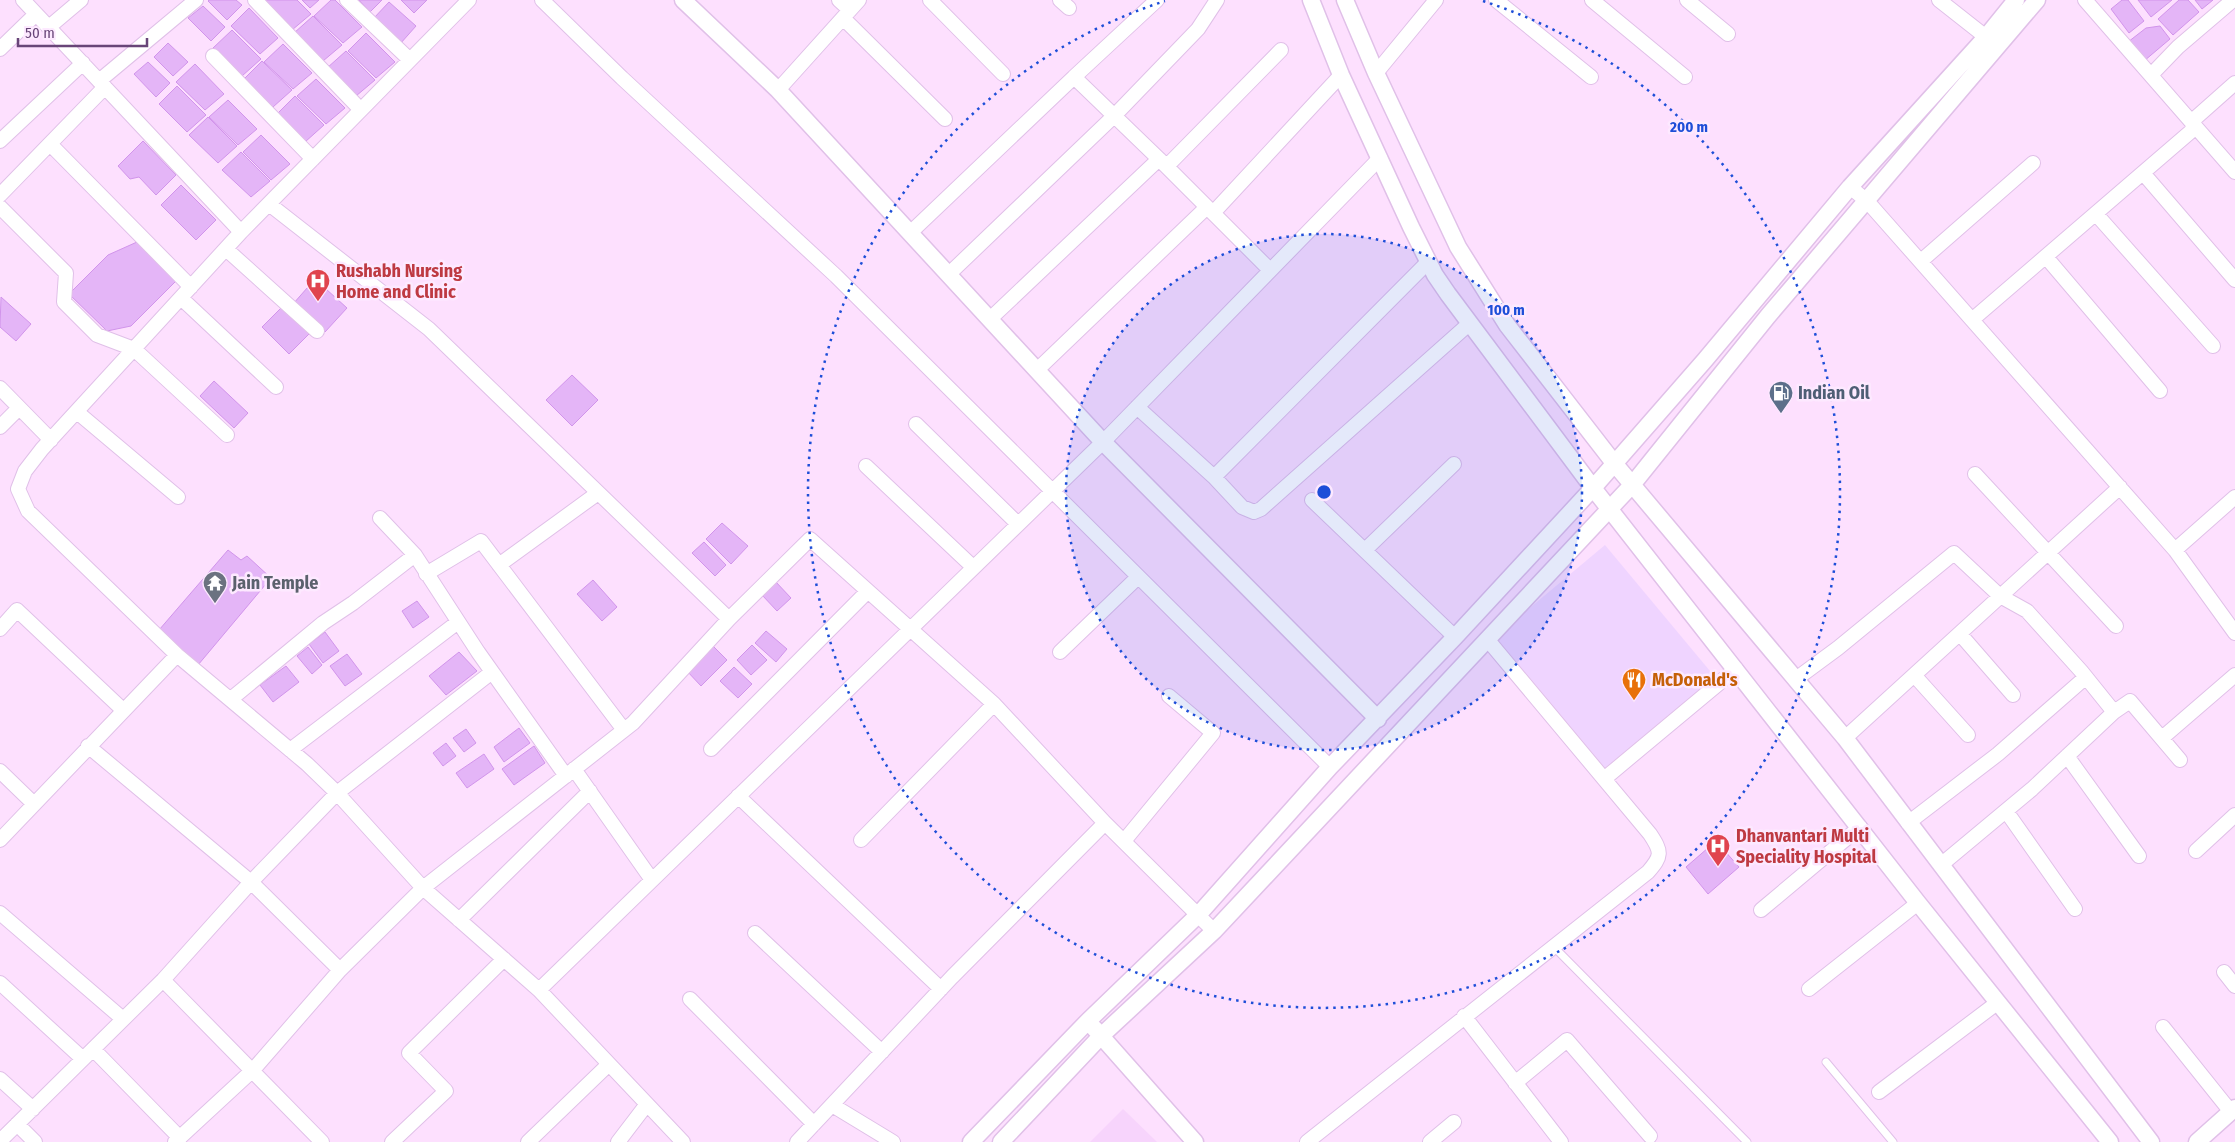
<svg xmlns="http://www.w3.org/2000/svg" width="2235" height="1142" font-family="'Fira Sans Condensed',sans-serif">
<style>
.residential{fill:#f7d4fc}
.commercial{fill:#efd4ff}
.building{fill:#e4b5f7;stroke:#d194eb}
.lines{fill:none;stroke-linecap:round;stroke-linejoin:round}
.service-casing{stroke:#e0c0e8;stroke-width:9}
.minor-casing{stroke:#e0c0e8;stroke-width:16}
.tertiary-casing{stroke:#e0c0e8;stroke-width:19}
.service{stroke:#fff;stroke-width:7}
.minor{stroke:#fff;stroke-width:14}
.tertiary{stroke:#fff;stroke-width:16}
.ring{fill:none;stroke:#1d4ed8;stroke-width:2.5;stroke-dasharray:2.5 5}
.labels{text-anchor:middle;stroke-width:5;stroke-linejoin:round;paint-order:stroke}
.health-label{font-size:18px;font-weight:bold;fill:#be3a42;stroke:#fde9ff;text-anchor:start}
.service-label{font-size:18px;font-weight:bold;fill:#4e5e75;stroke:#fde9ff;text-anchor:start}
.worship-label{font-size:18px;font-weight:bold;fill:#5b616d;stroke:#fde9ff;text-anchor:start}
.food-label{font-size:18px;font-weight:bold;fill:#c56008;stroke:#fde9ff;text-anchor:start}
.centre{fill:#1d4ed8;stroke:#fde9ff;stroke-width:2.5}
.ring-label{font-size:15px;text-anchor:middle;font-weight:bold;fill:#1d4ed8;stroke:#fde9ff;stroke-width:5;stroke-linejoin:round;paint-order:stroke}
</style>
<rect width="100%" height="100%" fill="#fde0fe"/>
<path class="residential" d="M 1123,1109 L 1157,1142 L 1090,1142 Z"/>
<path class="commercial" d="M 1605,545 L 1715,677 L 1604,769 L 1495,637 Z"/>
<path class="building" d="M 209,0 L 236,0 L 242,5 L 227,20 L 208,1 Z
M 266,0 L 297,0 L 311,14 L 292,30 L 263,2 Z
M 302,0 L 319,0 L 310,8 Z
M 331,0 L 335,0 L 362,27 L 343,43 L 314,16 Z
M 359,0 L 382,0 L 370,12 Z
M 401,0 L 427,0 L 414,13 Z
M 2122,0 L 2128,0 L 2144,21 L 2129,33 L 2111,9 Z
M 2138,0 L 2172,0 L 2151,17 Z
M 2179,0 L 2188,0 L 2199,12 L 2173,35 L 2158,19 Z
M 2195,0 L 2213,0 L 2202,9 Z
M 389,2 L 416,26 L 400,44 L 373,19 Z
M 203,6 L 225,27 L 211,41 L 188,18 Z
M 249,8 L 278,38 L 260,54 L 231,26 Z
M 313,16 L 342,45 L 323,61 L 294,33 Z
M 2160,26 L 2170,39 L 2144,61 L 2128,42 L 2146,28 Z
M 232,30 L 261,59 L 242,76 L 213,48 Z
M 366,33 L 395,62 L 376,78 L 348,51 Z
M 168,43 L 188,62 L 173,76 L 154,57 Z
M 283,44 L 312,73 L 293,89 L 264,62 Z
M 346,51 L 375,80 L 356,96 L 327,68 Z
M 262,61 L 292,90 L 273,107 L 244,79 Z
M 148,62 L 170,83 L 156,97 L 134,74 Z
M 195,64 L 224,94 L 205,110 L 176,82 Z
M 316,79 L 345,108 L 326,124 L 297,96 Z
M 177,86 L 206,115 L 187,132 L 159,104 Z
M 295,96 L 324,125 L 305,142 L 277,114 Z
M 228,100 L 257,129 L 238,145 L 209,117 Z
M 208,117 L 237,146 L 218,163 L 189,135 Z
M 261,135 L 290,164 L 271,180 L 243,152 Z
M 143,141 L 176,175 L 156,195 L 139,177 L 130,179 L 118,166 Z
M 241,152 L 270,181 L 251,197 L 222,170 Z
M 181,185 L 216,220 L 196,240 L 161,205 Z
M 137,242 L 176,281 L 131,326 L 107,331 L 69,294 L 108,255 Z
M 315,279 L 347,308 L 325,332 L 293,304 Z
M 1,297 L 31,324 L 16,341 L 0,327 Z
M 284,305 L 311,332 L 289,354 L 262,327 Z
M 572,375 L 598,400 L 572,426 L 546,400 Z
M 214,381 L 248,413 L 234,428 L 200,396 Z
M 722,523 L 748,546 L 731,564 L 706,539 Z
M 704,542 L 726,565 L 715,576 L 692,553 Z
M 228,550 L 241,560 L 247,556 L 271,578 L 198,665 L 159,630 Z
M 593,580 L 617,607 L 602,621 L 577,594 Z
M 775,581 L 791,598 L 777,611 L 762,595 Z
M 417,601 L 429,617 L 413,628 L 402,611 Z
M 766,631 L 787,649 L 776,662 L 755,643 Z
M 325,632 L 339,651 L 323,663 L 309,644 Z
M 712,645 L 727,660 L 701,686 L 686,670 Z
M 752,645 L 767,660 L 751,675 L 737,660 Z
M 308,647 L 322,665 L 312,674 L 297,656 Z
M 459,652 L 477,671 L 446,695 L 429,676 Z
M 347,654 L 362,674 L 345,686 L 330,666 Z
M 286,666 L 299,682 L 273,702 L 260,685 Z
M 734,667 L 752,684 L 738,698 L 720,681 Z
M 519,728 L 530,743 L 504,762 L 494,747 Z
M 466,729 L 476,743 L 464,752 L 453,738 Z
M 446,743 L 456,756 L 443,766 L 433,753 Z
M 534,746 L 545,763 L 514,785 L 502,769 Z
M 484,754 L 494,769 L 467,788 L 456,773 Z
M 1716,841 L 1739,867 L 1708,894 L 1686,867 Z"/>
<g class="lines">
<defs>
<path id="service" d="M 1553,946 L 1747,1142
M 1826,1062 L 1893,1142"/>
<path id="minor" d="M 23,0 L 241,232
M 255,0 L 361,110
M 347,0 L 410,60
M 469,0 L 241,232 L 42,449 L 25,471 L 18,489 L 28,511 L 177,655 L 307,764 L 337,793 L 423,888 L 539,990 L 683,1142
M 542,0 L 622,78 L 836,276 L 1330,767
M 839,0 L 850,10
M 930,0 L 1003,74
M 1060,0 L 1069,8
M 1157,0 L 1074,77 L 1159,159
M 1496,0 L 1591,77
M 1592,0 L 1685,77
M 1687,0 L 1728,34
M 1939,0 L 1986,37
M 2085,0 L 2235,172
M 843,18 L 945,119
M 49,27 L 81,0
M 0,49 L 36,14
M 213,56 L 313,159
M 1376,73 L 1436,0
M 2151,75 L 2178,47 L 2233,0
M 99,81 L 196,0
M 778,90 L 859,0
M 2191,122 L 2235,83
M 0,141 L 83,63
M 50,144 L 191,287
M 1167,166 L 1281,50
M 2143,173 L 2235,280
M 1850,187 L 1867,201 L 2175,550 L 2235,633
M 0,195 L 105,87
M 269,204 L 429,329 L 729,619 L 633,723 L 423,888 L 340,970
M 0,207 L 66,273 L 64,302 L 97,335 L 134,349 L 227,435
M 1213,213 L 1341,75
M 2096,214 L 2213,346
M 910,233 L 1074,77
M 226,249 L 317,331
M 2046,257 L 2160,391
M 1921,261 L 2033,163
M 949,274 L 1114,116 L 1198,29 L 1217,0
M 181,298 L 276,387
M 990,319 L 1159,159 L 1270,270
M 1973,319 L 2196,127
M 1037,370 L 1207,207
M 0,388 L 51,440
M 1137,407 L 1214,477 L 1242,507 L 1254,512 L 1261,509 L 1470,323
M 77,412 L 178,497
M 916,424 L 1018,524
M 0,427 L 19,408
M 866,466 L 973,567
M 1975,474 L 2116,626
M 1214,477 L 1428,262
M 1312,500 L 1455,637
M 380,518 L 415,555
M 1365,550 L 1454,464
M 2175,550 L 2235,497
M 499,565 L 598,493
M 426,574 L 481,541 L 624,730
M 729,619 L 810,539 L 994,704 L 1105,823 L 1214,931
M 0,629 L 17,610 L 123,710
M 1960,634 L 2013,695
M 1060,652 L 1138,577
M 1914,675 L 1968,735
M 1796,679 L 1838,648 L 1954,553 L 2000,596 L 2027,611 L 2081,671 L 2114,712 L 2032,789 L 1942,864
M 231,699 L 323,623 L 353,603 L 415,555 L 478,652 L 566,776
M 2114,712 L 2130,701 L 2180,760
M 1845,738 L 2120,487
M 2162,738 L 2235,675
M 88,746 L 251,882 L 340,970 L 253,1070 L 175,1142
M 711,749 L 868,591
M 290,750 L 458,622
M 2067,756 L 2139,856
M 574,769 L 652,880
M 0,771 L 34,804
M 1604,779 L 1736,669
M 738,796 L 941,989
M 2006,811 L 2075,909
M 1908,823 L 1998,754 L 2086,677
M 0,840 L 177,655
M 861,840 L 994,704
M 1124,841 L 1213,733 L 1169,696
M 2196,851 L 2235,815
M 1761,910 L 1860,827
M 0,913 L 123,1019
M 459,920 L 590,791
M 755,933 L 882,1052
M 2224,972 L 2235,986
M 163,980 L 322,1142
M 0,983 L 83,1059
M 1809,989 L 1918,903
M 539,990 L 1103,442 L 1380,158
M 690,999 L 814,1124
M 1464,1016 L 1561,1142
M 2163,1027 L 2231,1112
M 93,1049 L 180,1138
M 0,1079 L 33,1109
M 1515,1083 L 1567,1040 L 1650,1136
M 1879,1092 L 1997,1003
M 832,1105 L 893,1142
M 17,1124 L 35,1142
M 0,1141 L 163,980 L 251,882 L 337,793 L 492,672
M 392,1142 L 446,1091 L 409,1053 L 504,959
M 528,1142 L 609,1064
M 618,1142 L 647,1104
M 797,1142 L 952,977 L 1105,823
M 1307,1142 L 1648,872 C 1662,856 1662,852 1650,834 L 1487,639
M 1430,1142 L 1454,1122"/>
<path id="tertiary" d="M 683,0 L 778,90 L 1103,442 L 1378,719
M 1311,0 L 1341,75 L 1411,227 L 1435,275 L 1448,294 L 1593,488 L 1918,903 L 2110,1142
M 1345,0 L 1376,73 L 1458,247 L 1507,325 L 1614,463 L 1845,738 L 2151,1142
M 1094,1028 L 1195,1142
M 971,1142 L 1088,1021 L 1199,914 L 1330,767 L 1455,637 L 1593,488 L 1705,360 L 1850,187 L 1986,37 L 2016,0
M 1001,1142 L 1101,1036 L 1214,931 L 1632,485 L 1768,316 L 2037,0
M 2197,1142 L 2235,1108"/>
</defs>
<use href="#service" class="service-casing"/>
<use href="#minor" class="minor-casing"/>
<use href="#tertiary" class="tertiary-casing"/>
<use href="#service" class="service"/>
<use href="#minor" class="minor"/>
<use href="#tertiary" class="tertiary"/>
</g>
<circle cx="1324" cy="492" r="258" fill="#1d4ed8" fill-opacity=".12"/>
<g class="ring">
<circle cx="1324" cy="492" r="258"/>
<path d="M1483 1A516 516 0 1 1 1165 1"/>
</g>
<defs>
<symbol id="hospital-pin" viewBox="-11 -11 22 30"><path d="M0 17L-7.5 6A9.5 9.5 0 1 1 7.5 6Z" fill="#e0444e" stroke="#fde9ff"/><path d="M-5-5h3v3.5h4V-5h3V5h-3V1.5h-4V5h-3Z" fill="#fff"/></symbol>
<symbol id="fuel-pin" viewBox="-11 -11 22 30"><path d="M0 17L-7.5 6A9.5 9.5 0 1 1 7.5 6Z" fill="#5c6f8a" stroke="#fde9ff"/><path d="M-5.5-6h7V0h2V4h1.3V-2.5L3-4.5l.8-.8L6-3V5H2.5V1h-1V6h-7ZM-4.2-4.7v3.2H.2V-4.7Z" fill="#fff"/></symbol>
<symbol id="temple-pin" viewBox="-11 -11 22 30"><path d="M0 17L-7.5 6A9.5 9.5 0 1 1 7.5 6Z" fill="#6b7280" stroke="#fde9ff"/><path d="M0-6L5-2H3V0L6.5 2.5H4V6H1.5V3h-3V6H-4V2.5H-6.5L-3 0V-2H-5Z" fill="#fff"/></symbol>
<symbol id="restaurant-pin" viewBox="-11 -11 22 30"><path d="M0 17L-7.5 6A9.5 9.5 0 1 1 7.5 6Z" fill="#e8710a" stroke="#fde9ff"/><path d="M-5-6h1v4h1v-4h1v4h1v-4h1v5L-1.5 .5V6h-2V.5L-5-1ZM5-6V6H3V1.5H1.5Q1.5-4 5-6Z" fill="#fff"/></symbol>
</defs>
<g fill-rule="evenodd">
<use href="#hospital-pin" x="304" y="267" width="28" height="38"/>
<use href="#fuel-pin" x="1767" y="379" width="28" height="38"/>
<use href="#temple-pin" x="201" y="569" width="28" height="38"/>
<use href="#restaurant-pin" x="1620" y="666" width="28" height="38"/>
<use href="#hospital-pin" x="1704" y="832" width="28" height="38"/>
</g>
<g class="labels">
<g class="health-label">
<text x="336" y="277">Rushabh Nursing<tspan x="336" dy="21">Home and Clinic</tspan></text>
<text x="1736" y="842">Dhanvantari Multi<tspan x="1736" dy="21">Speciality Hospital</tspan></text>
</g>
<g class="service-label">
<text x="1798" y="399">Indian Oil</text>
</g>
<g class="worship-label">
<text x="232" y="589">Jain Temple</text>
</g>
<g class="food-label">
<text x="1652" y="686">McDonald's</text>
</g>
</g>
<circle cx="1324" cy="492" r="8" class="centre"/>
<g class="ring-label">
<text x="1689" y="132">200 m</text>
<text x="1506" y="315">100 m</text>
</g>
<path d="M18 38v8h129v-8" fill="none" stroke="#684578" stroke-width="2.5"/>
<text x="25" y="38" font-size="15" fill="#684578" stroke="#fde9ff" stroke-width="4" paint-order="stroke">50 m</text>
</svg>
